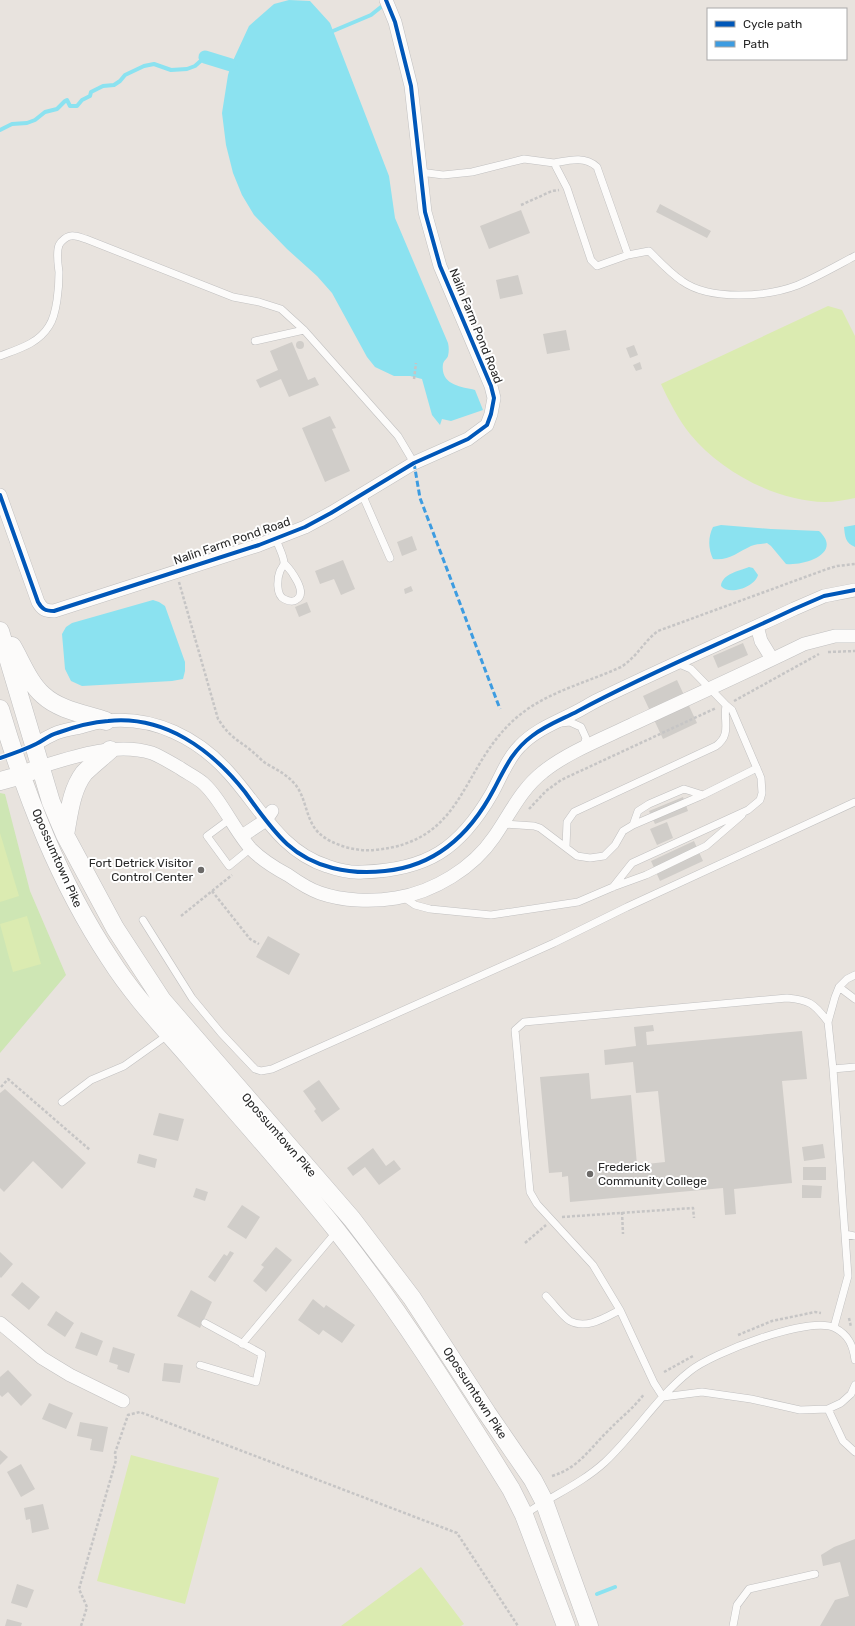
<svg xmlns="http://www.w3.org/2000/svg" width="855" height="1626" font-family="Rubik,sans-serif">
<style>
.green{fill:#cee6b4}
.pitch{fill:#dbebb1}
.water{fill:#8be2f0}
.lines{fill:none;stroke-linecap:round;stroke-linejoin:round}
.stream{stroke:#8be2f0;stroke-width:4}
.canal{stroke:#8be2f0;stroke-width:13}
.building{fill:#d0cdc9}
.lane-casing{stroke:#c1c0c0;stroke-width:8}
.street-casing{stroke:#c1c0c0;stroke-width:14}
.secondary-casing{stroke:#c1c0c0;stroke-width:19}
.path{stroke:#c6c5c5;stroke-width:2.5;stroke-dasharray:3 2;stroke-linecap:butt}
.lane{stroke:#fcfbfa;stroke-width:7}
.street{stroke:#fcfbfa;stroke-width:13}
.secondary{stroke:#fcfbfa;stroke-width:18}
.quiet{stroke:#3d9ce1;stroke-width:3;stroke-dasharray:6 3;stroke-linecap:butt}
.cycleway-casing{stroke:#fff;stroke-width:6}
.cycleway{stroke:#0057b8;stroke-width:4}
.poi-dot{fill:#6c6a68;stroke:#fff;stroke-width:1.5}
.labels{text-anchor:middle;stroke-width:4;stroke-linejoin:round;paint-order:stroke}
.street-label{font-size:12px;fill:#292929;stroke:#fff}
.poi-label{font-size:12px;fill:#292929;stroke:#fff;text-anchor:end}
</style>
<rect width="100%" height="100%" fill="#e8e3de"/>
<path class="green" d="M 0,793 L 5,794 L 30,891 L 66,975 L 0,1053 Z"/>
<path class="pitch" d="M 828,306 L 842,310 L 855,336 L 855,498 C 845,500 835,502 825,502 C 776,501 721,472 690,434 C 678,419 669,401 661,384 Z
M 0,833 L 19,896 L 0,902 Z
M 27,916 L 41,964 L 13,972 L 0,924 Z
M 131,1455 L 219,1478 L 185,1604 L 97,1581 Z
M 421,1567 L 464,1624 L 461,1626 L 341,1626 Z"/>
<path class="water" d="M 289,0 L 310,1 L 330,23 L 389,176 L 395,218 L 448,343 C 449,347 449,352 448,356 C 447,359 444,360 443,364 C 440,385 461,387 475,390 L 483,410 L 451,421 L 442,419 L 440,425 L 432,415 L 422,379 L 410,376 L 394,376 L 375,367 L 367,357 L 332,293 L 317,276 L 287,249 L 254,215 L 242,195 L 233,173 L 226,145 L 222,113 L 228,75 L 231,65 L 249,26 L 274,4 Z
M 721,525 L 771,529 L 819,531 C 843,553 805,566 786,564 L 771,546 L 767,543 C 762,544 756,544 751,546 C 738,552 729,561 713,559 C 708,548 708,537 713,527 Z
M 855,525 L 855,547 C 845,543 845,536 844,527 Z
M 749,567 L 753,568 L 758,575 C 755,587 729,596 721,586 C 722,574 739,571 749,567 Z
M 153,600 L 159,602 L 165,606 L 185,662 L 185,671 L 183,679 L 172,681 L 82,686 L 71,681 L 65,669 L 62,634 L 66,627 L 72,623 Z"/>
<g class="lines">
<path class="stream" d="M 333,31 L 371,15 L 381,7
M 0,130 L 12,124 L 27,123 L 35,120 L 45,112 L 57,109 L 65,101 L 67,100 L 70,106 L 77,106 L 82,100 L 90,96 L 91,92 L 103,86 L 114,85 L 120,81 L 125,75 L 144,66 L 154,64 L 171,70 L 187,69 L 195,66 L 205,57
M 597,1594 L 615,1587"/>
<path class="canal" d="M 205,57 L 231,65"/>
</g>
<path class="building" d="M 660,204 L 711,231 L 707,238 L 656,212 Z
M 521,210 L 530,233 L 489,249 L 480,226 Z
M 518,275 L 523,294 L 500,299 L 496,280 Z
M 566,330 L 570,350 L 547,354 L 543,334 Z
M296 345a4 4 0 1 1 8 0a4 4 0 1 1-8 0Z
M 292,342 L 308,380 L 315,377 L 319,385 L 289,397 L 281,379 L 260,388 L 256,380 L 278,370 L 270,351 Z
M 634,345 L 638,355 L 630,358 L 626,348 Z
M 640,362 L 642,369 L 636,371 L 633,365 Z
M 330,416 L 336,428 L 332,429 L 350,471 L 325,482 L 302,428 Z
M 412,536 L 417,550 L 402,556 L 397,542 Z
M 343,560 L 355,589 L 341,595 L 334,579 L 320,584 L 315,571 Z
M 411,586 L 413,591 L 405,594 L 404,589 Z
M 307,602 L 311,612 L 299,617 L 295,607 Z
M 743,643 L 748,655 L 718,668 L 713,656 Z
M 677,680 L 697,723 L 663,739 L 643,696 Z
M 683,797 L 688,811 L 655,824 L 649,811 Z
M 667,822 L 673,838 L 657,845 L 650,829 Z
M 694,841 L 703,861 L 660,881 L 651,861 Z
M 268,936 L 300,954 L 289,975 L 256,957 Z
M 653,1025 L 654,1031 L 646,1032 L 647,1045 L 802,1031 L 807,1079 L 782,1081 L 792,1183 L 734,1189 L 736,1214 L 725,1215 L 723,1188 L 570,1202 L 568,1176 L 562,1177 L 562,1172 L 549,1173 L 540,1077 L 589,1073 L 591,1099 L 631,1095 L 637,1165 L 665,1162 L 658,1091 L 636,1093 L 633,1062 L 605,1065 L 604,1050 L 636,1046 L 634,1027 Z
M 319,1080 L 340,1109 L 322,1122 L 314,1111 L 316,1109 L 303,1091 Z
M 5,1089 L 86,1163 L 62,1189 L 33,1161 L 4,1192 L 0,1188 L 0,1093 Z
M 159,1113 L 184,1119 L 178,1141 L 153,1135 Z
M 823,1144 L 825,1158 L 804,1161 L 802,1147 Z
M 373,1148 L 386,1166 L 394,1160 L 401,1169 L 379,1185 L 365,1167 L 353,1176 L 347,1168 Z
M 139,1154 L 157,1159 L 155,1168 L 137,1163 Z
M 803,1167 L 826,1167 L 826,1180 L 803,1180 Z
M 802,1185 L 822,1186 L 821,1198 L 802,1198 Z
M 196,1188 L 208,1192 L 205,1201 L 193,1197 Z
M 242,1205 L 260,1217 L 246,1239 L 227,1227 Z
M 276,1247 L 292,1260 L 266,1292 L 253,1281 L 264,1267 L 261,1265 Z
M 230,1251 L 234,1253 L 215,1282 L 208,1277 L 224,1254 L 227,1256 Z
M 0,1252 L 13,1264 L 1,1278 L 0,1277 Z
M 22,1282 L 40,1297 L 29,1310 L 11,1295 Z
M 191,1290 L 212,1302 L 200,1328 L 177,1316 Z
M 313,1299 L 324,1308 L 326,1305 L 355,1325 L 342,1343 L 323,1330 L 319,1335 L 298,1320 Z
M 56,1311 L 74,1323 L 65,1337 L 47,1325 Z
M 81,1332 L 103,1341 L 97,1356 L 75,1348 Z
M 113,1347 L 135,1354 L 129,1373 L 117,1369 L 118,1365 L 109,1362 Z
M 164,1363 L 183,1365 L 180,1383 L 162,1381 Z
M 8,1370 L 32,1395 L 21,1406 L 8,1392 L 2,1397 L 0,1395 L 0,1377 Z
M 49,1403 L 73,1413 L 66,1429 L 42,1419 Z
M 80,1422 L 108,1427 L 103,1452 L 90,1450 L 92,1439 L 77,1436 Z
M 0,1450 L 8,1457 L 0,1465 Z
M 21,1464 L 35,1489 L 21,1497 L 7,1472 Z
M 43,1504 L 49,1529 L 32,1533 L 30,1519 L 26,1520 L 24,1508 Z
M 855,1539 L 855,1626 L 820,1626 L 835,1600 L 849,1596 L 840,1562 L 823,1566 L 821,1555 L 834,1547 Z
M 17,1584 L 34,1590 L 27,1608 L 11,1603 Z
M 7,1619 L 22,1623 L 21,1626 L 5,1626 Z"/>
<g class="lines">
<defs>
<path id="lane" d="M 554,163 C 570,160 585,156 597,167 L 628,255
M 420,172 L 443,175 L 472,172 L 524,159 L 554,163 L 567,188 L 591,260 L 597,266 L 628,255 L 649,251 C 659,261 670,273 682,281 C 710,301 767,297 798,285 C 817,277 836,266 855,256
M 255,341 L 304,330
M 0,356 C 18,349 38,344 49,326 C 57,314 59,287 59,272 C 58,264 56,253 59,245 C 61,241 67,236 71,236 C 75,235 82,238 86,239 L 233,297 L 259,302 L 281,309 L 304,330 L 398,436 L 414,463
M 362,494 L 390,558
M 276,539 C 278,546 284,556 284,563 C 284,565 281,569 280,571 C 277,579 276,595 284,599 C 288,601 293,602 296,600 C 309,593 290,569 284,563
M 677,663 L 691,669 L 726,705
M 561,723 L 570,722 L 581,727 L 586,738 L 583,748
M 230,819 L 207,836 L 229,866 L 251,848
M 503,824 L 534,826 L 540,828 L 577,856 L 590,858 L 604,856 L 615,845 L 623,831 L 633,825 L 638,811 L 649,804 L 684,789 L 703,795 L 757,768
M 633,825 L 703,795
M 566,847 L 567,822 L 574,812 L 716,746 C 732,734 723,722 726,705 L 732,710 L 761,778 L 762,793 L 760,800 L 748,810 L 632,863 L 613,887
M 402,896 L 415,905 L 430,909 L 491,915 L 578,902 L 613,887 L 646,875 L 706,846 L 742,815
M 143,920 L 192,998 L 221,1033 L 255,1069 L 261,1071 L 272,1069 L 554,943 L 627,907 L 855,802
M 839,987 L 855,999
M 833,1069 L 855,1067
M 62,1102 L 91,1080 L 124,1066 L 169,1034
M 845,1234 L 855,1236
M 546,1296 C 553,1303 563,1317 570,1321 C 587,1330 606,1317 620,1310
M 834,1327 L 848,1276 L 833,1069 L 828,1022 L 835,997 L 839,987 L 847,979 L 855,975
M 242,1344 L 337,1231
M 200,1365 L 256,1382 L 262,1354 L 205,1323
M 663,1397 L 654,1383 L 620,1310 L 593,1265 L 537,1204 L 530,1192 L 515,1030 L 524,1022 L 787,998 C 809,1000 814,1003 828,1022
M 663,1397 L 702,1392 L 751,1399 L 800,1410 L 828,1409 L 841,1403 L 851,1394 L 855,1385
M 828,1409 L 843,1441 L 855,1452
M 524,1515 C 551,1496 581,1484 605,1462 C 635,1434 657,1397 690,1371 C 712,1353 810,1315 835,1328 C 849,1335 853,1346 855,1360
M 733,1626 L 737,1605 L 749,1589 L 815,1574"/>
<path id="street" d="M 0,495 L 38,602 C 42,609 45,611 54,611 L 259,545 L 305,527 L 331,513 L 414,463 L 468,439 L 487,425 L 491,414 L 494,398 L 491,386 L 440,266 L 425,212 L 411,86 L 395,22 L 386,0
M 757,626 L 761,641 L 772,659
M 34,745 C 41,741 47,737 54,734 C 62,730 72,729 81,727 C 89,725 99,721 107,721 C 154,716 198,738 229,773 C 260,807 280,851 327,866 C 338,870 350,873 363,872 C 427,870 460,849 492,793 C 501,777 507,759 520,746 C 535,730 555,723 574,713 C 584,708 593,702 602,698 C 666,667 730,639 794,609 L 824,596 L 855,590
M 40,767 C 75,756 116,742 152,753 C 162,757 171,763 180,768 C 187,773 196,777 203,783 C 221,799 234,830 251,849 C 262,860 275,868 288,875 C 298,882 308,889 320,893 C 343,901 372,902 396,898 C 434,892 473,868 494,837 C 510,814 521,789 543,772 C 566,753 604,738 631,725 C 689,698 747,672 804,644 L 835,636 L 855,636
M 242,836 L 266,820 L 272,811
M 0,1323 L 42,1358 L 70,1375 L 123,1401"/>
<path id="secondary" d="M 0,631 L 51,802 L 65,835 L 115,928 L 162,1000 L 352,1219 L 412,1298 L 487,1413 L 533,1480 L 544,1501 L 589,1626
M 12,646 C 21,661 29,683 43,695 C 59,710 85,714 106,721
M 0,709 C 26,796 59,882 110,959 C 132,994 163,1027 190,1058 C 239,1116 290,1172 337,1231 C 401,1312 456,1401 511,1489 L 524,1515 L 566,1626
M 0,781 L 22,775 L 32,771
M 65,835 C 69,814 71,790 84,773 C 92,765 101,758 110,750"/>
</defs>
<use href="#lane" class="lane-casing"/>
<use href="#street" class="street-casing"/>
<use href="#secondary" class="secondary-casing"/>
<path class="path" d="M 521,205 L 552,191 L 559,190
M 414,379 L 416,363
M 179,582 L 218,719 C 221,723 224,728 227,731 C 235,740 247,746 255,754 C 259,757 263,762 267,764 C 277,770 286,774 294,783 C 307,797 305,821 320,834 C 332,845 357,852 374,850 C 466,842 459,768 516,718 C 546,692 586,683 621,667 C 637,657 644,641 658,631 L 827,569 L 837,566 L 855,564
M 828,652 L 855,651
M 734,701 L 819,654
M 529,809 L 546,791 L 561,780 L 716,708
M 212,891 L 250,939 L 259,944
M 181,916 L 232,875
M 1,1087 L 8,1079 L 90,1150
M 622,1212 L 623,1234
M 562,1217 L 693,1208 L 694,1218
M 525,1243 L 546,1225
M 849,1318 L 851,1327
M 738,1335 L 772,1321 L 815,1312 L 821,1313
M 664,1372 L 693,1356
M 552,1476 C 579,1468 590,1448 609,1430 C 620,1418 634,1408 644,1394
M 81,1626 L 87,1607 L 79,1589 L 116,1460 L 115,1453 L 128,1415 L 140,1412 L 457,1533 L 518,1626"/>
<use href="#lane" class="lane"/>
<use href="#street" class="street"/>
<use href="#secondary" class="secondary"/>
<path class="quiet" d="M 414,463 L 420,498 L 500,709"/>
<defs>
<path id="cycleway" d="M 0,495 L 38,602 C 42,609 45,611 54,611 L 259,545 L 305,527 L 331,513 L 414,463 L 468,439 L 487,425 L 491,414 L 494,398 L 491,386 L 440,266 L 425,212 L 411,86 L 395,22 L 386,0
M 0,758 C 12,754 24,750 36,744 C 43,741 49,735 57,733 C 71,728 92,722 108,721 C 164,715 211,749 245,792 C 258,810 270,828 287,844 C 313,868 350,875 385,871 C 436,866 471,833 494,789 C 505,768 513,750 532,736 C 546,725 563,719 578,711 C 648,673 722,643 794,609 L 824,596 L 855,590"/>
</defs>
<use href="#cycleway" class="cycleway-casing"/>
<use href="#cycleway" class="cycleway"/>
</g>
<g class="poi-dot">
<circle cx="201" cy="870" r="4"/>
<circle cx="590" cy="1174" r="4"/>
</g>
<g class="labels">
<g class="street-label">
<text transform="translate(476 326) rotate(68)" y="4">Nalin Farm Pond Road</text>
<text transform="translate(232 541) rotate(-19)" y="4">Nalin Farm Pond Road</text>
<text transform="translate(57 858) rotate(66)" y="4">Opossumtown Pike</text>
<text transform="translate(279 1135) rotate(49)" y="4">Opossumtown Pike</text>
<text transform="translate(475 1393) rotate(57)" y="4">Opossumtown Pike</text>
</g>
<g class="poi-label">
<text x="193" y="867">Fort Detrick Visitor<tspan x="193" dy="14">Control Center</tspan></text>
<text x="598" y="1171" text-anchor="start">Frederick<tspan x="598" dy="14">Community College</tspan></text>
</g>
</g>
<rect x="707" y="8" width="140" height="52" fill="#ffffff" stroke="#a9a9a9"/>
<rect x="715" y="21" width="20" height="6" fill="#0057b8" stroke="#a9a9a9"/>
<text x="743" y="28" font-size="12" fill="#292929">Cycle path</text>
<rect x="715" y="41" width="20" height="6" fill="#3d9ce1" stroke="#a9a9a9"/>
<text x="743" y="48" font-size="12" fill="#292929">Path</text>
</svg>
